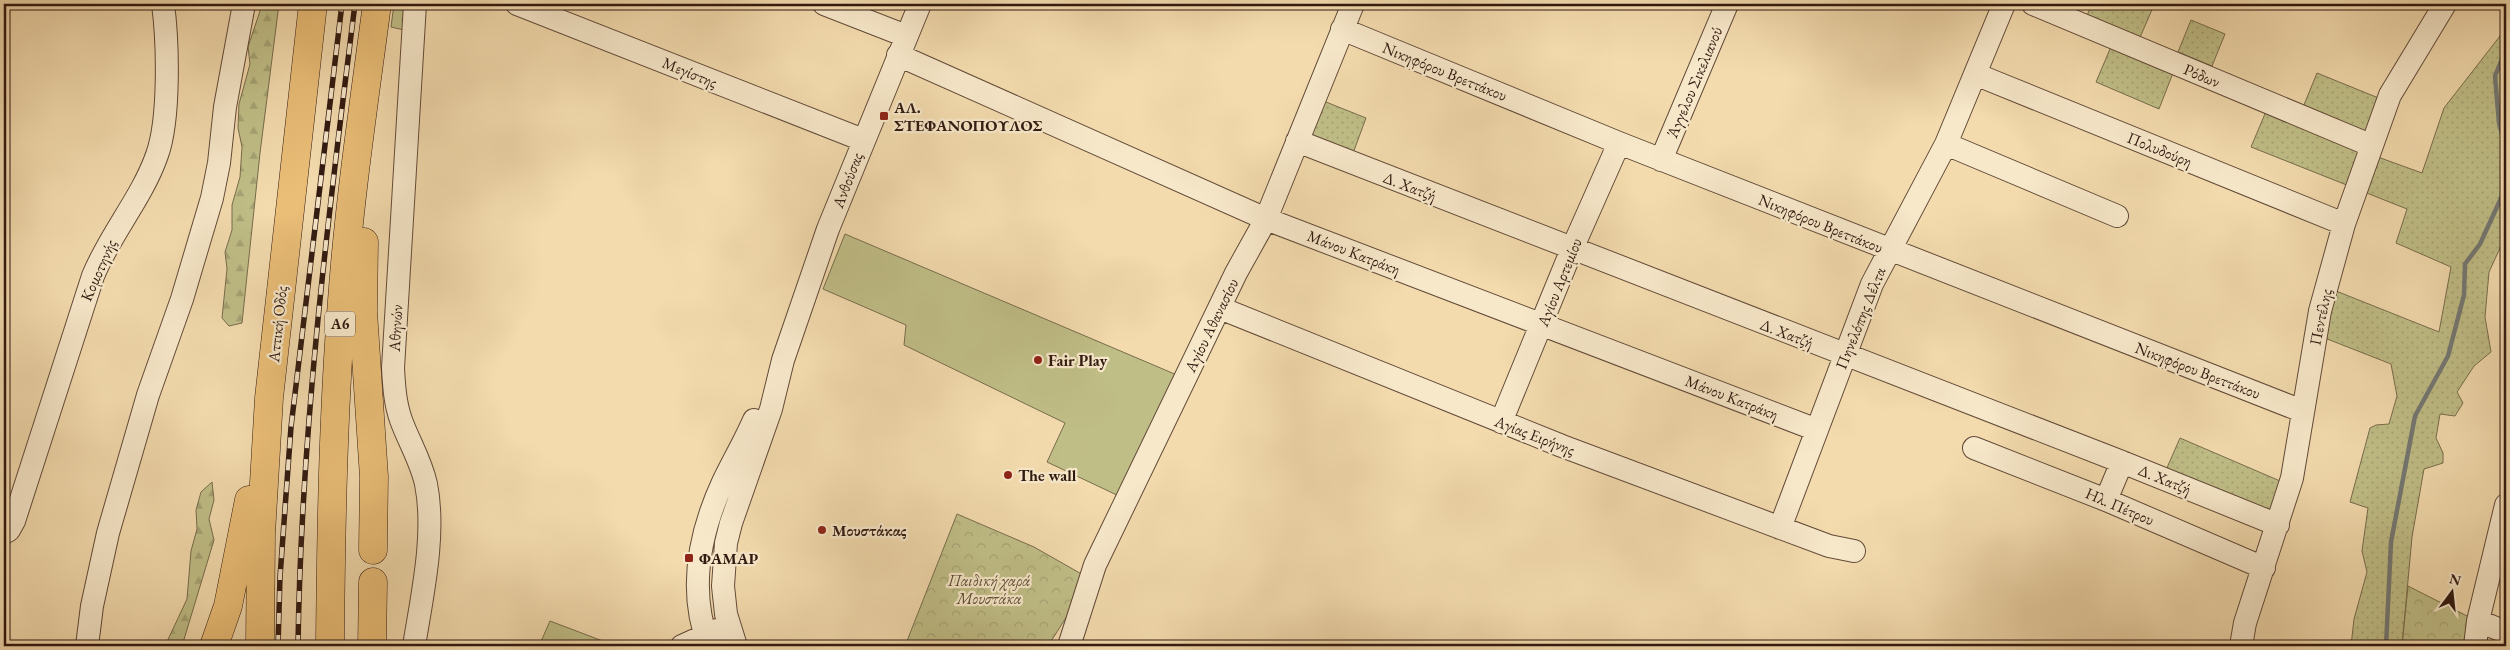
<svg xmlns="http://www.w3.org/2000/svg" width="2510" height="650" font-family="'EB Garamond',serif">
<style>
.grass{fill:url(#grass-dots);stroke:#786c4c}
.forest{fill:url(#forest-firs);stroke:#786c4c}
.park{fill:url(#park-crowns);stroke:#786c4c}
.pitch{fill:#c0be87;stroke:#786c4c}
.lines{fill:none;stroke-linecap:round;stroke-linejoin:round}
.stream{stroke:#747874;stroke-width:4.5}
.minor-casing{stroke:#624a38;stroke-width:24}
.highway-casing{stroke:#311910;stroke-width:29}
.minor{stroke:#f7e8ca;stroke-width:22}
.highway{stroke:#eabe77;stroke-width:28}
.rail-casing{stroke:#311910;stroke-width:5.5}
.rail{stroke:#f7e8ca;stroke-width:4;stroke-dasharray:11;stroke-linecap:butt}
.poi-dot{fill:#8f2418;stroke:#f7e8ca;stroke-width:2}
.labels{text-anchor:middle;stroke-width:4.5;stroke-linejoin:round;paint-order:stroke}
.shield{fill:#f7e8ca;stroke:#6c5748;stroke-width:1}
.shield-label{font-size:15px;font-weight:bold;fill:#311910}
.street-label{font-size:16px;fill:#311910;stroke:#f7e8ca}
.poi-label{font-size:16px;font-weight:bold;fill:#311910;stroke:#f7e8ca;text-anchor:start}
.park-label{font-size:16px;font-style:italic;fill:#5c4b34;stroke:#f7e8ca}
</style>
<defs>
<pattern id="grass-dots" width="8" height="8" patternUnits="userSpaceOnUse" patternTransform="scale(1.25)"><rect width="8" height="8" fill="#c0be87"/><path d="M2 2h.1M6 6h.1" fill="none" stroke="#a5a374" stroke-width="1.8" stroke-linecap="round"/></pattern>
<pattern id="forest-firs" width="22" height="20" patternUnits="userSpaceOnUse" patternTransform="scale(1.25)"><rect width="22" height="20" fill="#c0be87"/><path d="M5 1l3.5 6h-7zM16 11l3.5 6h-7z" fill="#a5a374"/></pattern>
<pattern id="park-crowns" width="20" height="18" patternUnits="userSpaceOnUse" patternTransform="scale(1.25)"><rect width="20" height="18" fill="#c0be87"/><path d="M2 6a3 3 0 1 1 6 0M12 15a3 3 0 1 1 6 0" fill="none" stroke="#a5a374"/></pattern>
</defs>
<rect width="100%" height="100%" fill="#f3dbae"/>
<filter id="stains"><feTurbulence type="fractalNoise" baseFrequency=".004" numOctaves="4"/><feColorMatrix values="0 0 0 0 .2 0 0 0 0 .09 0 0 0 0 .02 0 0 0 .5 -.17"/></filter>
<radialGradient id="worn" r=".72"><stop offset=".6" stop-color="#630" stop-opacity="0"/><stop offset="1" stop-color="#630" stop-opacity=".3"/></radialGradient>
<path class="grass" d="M 2092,4 L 2154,5 L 2132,56 L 2173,73 L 2159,109 L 2096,82 L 2116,35 L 2085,20 Z
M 2191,20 L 2225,34 L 2212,66 L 2178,52 Z
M 2506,23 L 2506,66 L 2501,73 L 2502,79 L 2506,82 L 2506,235 L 2489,272 L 2485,317 L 2491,352 L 2474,366 L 2457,392 L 2463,403 L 2455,416 L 2440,414 L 2436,438 L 2443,453 L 2443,463 L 2424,469 L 2412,537 L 2402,646 L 2351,646 L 2354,619 L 2367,572 L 2362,551 L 2368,508 L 2350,502 L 2370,428 L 2376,425 L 2389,424 L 2397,396 L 2391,364 L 2312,333 L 2321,285 L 2439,332 L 2451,267 L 2396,243 L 2407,209 L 2251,147 L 2267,109 L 2297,122 L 2317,73 L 2381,99 L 2364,152 L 2422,173 L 2444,108 L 2500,36 Z
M 1311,96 L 1366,118 L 1352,156 L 1294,136 Z
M 2180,438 L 2294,487 L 2284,518 L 2166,470 Z"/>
<path class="forest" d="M 259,4 L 279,4 L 260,153 L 242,323 L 229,326 L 222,318 L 227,269 L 225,252 L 232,230 L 232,205 L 240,177 L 242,147 L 238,128 L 239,104 L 250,64 L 248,47 L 260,11 Z
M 394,4 L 407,4 L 404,30 L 391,27 Z
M 212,482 L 214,500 L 209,519 L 214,540 L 182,646 L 165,646 L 187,599 L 191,551 L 197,529 L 196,510 L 201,492 Z"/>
<path class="park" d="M 957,514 L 1034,547 L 1085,576 L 1069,613 L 1048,646 L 905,646 Z
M 2408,586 L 2471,618 L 2468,646 L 2402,646 Z"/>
<path class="pitch" d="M 845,234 L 1177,375 L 1121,497 L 1047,462 L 1065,423 L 904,345 L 906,325 L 823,289 Z
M 550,621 L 616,646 L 539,646 Z"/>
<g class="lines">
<path class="stream" d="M 2386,646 L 2391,542 L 2415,416 L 2448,356 L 2464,295 L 2465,264 L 2480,244 L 2502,196 L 2504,141 L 2499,123 L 2495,76 L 2506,49"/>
<defs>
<path id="minor" d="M 517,4 L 863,140
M 824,4 L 906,36
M 2033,4 L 2370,145
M 1342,29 L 1619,143 L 2302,411
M 898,55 L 1266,219 L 1817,430
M 1975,74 L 2344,224
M 1297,141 L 2122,462 L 2278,525
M 1946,144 L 2117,216
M 1661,160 L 1727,4
M 1220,308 L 1562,446 L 1829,546 L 1854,551
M 1501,422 L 1572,249 L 1619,143
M 1974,448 L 2106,500 L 2264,568
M 2106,500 L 2122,462
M 1780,528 L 1872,284 L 1946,144 L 2004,4
M 4,533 L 9,530 L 14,521 L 93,276 C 110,234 142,198 157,155 C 170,119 168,42 163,4
M 2478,621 L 2506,632
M 87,646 L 92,606 L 108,533 L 148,395 L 182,299 L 212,198 L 219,163 L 225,107 L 244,4
M 414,646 C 422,596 436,534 426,484 C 421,461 409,442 401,420 C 395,403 394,386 393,368 L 415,4
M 682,646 L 717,630
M 709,646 C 688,591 699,534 723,482 C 733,461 745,441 754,420
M 736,646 L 726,614 L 723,586 L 726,543 L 731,523 L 771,409 L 783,360 L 828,229 L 920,4
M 1069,646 L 1095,565 L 1236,273 L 1266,219 L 1353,4
M 2241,646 L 2245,623 L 2292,478 L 2320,311 L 2344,224 L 2390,95 L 2445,4
M 2475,646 L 2478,621 L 2506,505"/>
<path id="highway" d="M 364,242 L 363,312 L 374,477 L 373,550
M 214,646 L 228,606 L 249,500
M 260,646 L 261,534 L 269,398 L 313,4
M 330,646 C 331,531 333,416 342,301 C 349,202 364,103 377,4
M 372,646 L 373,582"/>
</defs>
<use href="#minor" class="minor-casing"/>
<use href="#highway" class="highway-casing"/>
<use href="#minor" class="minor"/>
<use href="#highway" class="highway"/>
<defs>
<path id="rail" d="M 278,646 L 280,577 L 291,427 L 342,4
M 298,646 C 301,431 328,217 355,4"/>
</defs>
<use href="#rail" class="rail-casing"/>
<use href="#rail" class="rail"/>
</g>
<g class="poi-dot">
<rect x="879" y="111" width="10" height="10" rx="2.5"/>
<circle cx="1038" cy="360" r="5"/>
<circle cx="1008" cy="475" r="5"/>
<circle cx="822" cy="530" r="5"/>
<rect x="684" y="553" width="10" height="10" rx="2.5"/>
</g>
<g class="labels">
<rect class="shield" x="325" y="311.5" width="30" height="25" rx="4"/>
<g class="shield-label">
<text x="340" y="329">Α6</text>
</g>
<g class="street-label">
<text transform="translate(1445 71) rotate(22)" y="6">Νικηφόρου Βρεττάκου</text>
<text transform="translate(690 72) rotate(22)" y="6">Μεγίστης</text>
<text transform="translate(2202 75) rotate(23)" y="6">Ρόδων</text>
<text transform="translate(1694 82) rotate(-67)" y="6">Άγγελου Σικελιανού</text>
<text transform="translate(2160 149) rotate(22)" y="6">Πολυδούρη</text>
<text transform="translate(847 180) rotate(-69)" y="6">Ανθούσας</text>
<text transform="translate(1410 186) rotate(21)" y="6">Δ. Χατζή</text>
<text transform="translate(1821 223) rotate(22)" y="6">Νικηφόρου Βρεττάκου</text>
<text transform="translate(1354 252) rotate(21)" y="6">Μάνου Κατράκη</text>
<text transform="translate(98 270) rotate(-66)" y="6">Κομοτηνής</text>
<text transform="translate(1559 282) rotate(-68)" y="6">Αγίου Αρτεμίου</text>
<text transform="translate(2320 317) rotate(-78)" y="6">Πεντέλης</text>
<text transform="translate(1860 318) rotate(-68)" y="6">Πηνελόπης Δέλτα</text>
<text transform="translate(277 324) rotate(-84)" y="6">Αττική Οδός</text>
<text transform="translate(1211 325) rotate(-64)" y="6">Αγίου Αθανασίου</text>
<text transform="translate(395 328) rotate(-87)" y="6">Αθηνών</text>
<text transform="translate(1787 333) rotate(21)" y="6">Δ. Χατζή</text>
<text transform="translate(2198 370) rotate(21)" y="6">Νικηφόρου Βρεττάκου</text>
<text transform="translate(1732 397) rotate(21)" y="6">Μάνου Κατράκη</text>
<text transform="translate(1535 435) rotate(21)" y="6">Αγίας Ειρήνης</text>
<text transform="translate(2165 479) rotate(22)" y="6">Δ. Χατζή</text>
<text transform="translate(2120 506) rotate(23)" y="6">Ηλ. Πέτρου</text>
</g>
<g class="poi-label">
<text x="894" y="113">ΑΛ.<tspan x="894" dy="18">ΣΤΕΦΑΝΟΠΟΥΛΟΣ</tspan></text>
<text x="1048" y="366">Fair Play</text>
<text x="1018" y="481">The wall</text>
<text x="832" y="536">Μουστάκας</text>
<text x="699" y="564">ΦΑΜΑΡ</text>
</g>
<g class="park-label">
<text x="989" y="586">Παιδική χαρά<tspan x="989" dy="18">Μουστάκα</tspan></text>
</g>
</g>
<rect width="2510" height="650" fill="none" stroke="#f3dbae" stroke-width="20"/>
<rect x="5" y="5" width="2500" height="640" fill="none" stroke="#311910" stroke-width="2.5"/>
<rect x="10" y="10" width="2490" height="630" fill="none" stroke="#311910"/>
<g transform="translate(2452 592) rotate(15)" stroke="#f7e8ca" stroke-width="4" paint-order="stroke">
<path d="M0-4L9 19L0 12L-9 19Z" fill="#311910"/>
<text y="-8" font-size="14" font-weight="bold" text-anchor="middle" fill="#311910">N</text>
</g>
<rect width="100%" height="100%" filter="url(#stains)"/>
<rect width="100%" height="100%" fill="url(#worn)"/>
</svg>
